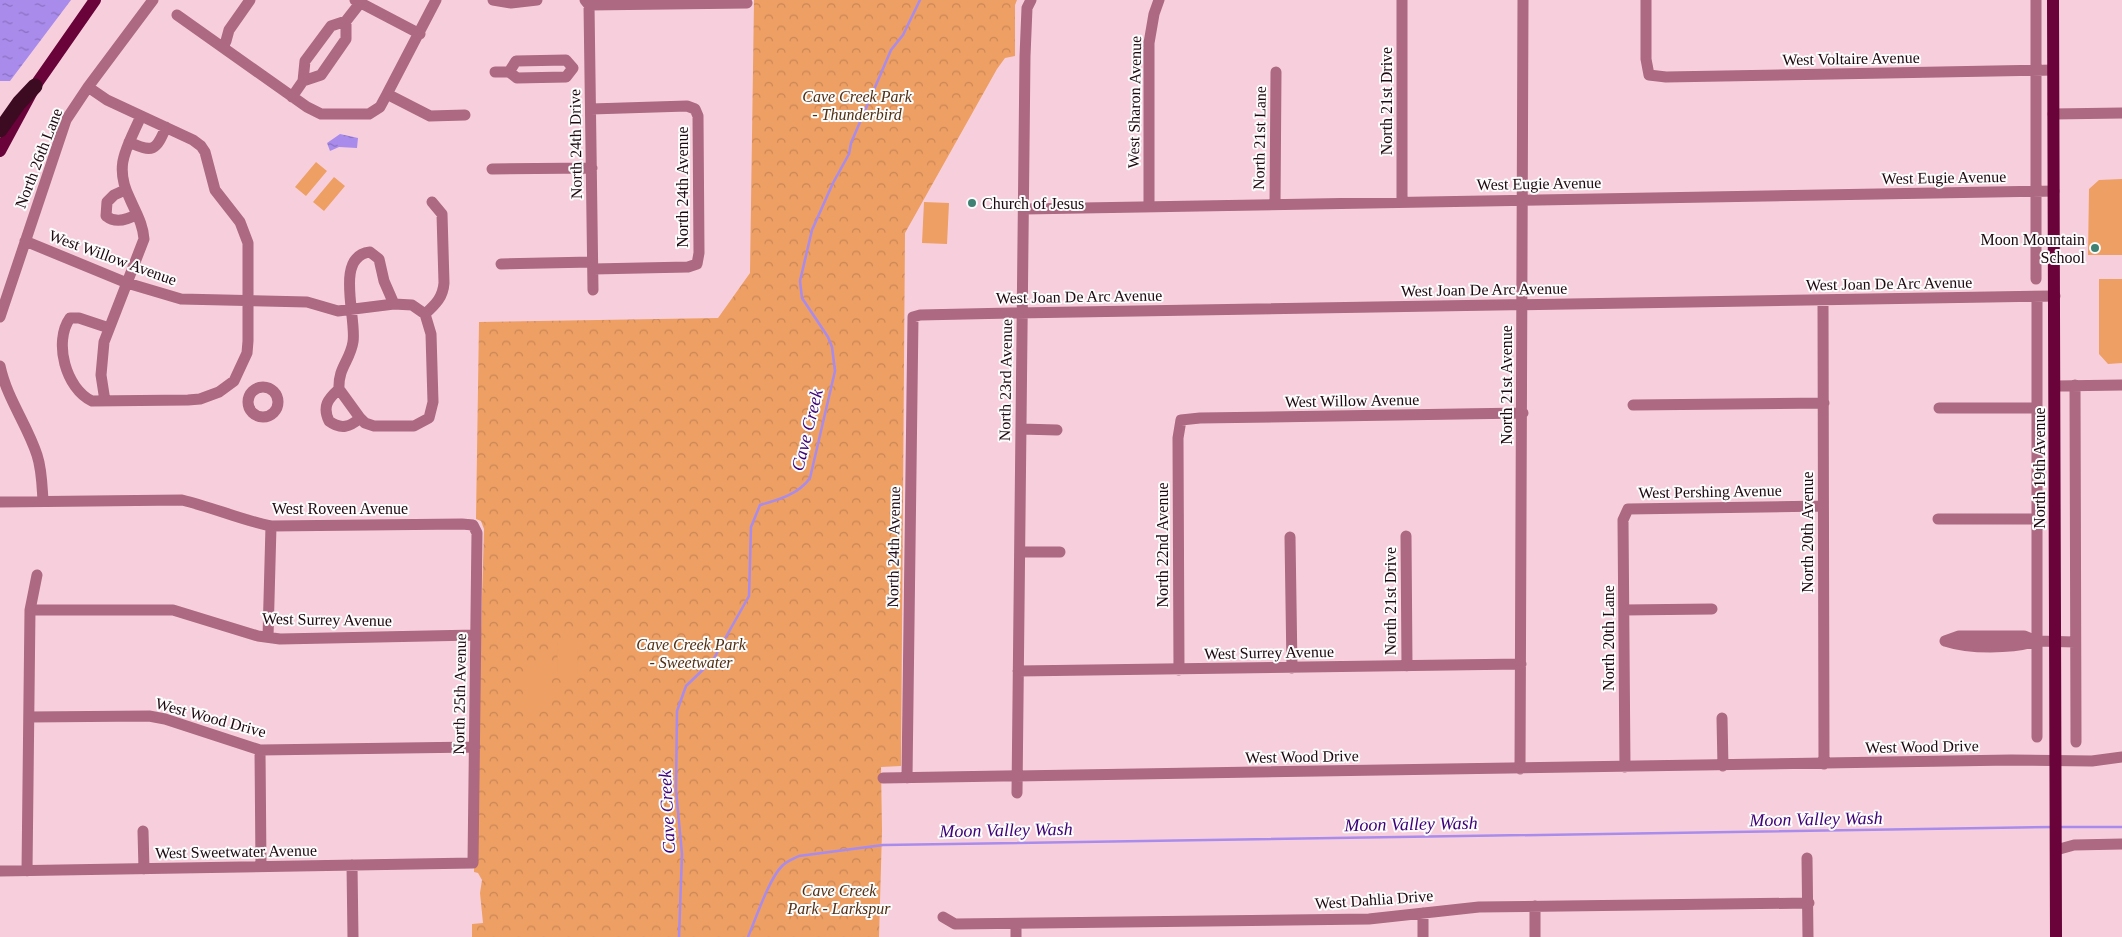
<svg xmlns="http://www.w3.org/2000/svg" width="2122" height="937" font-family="Georgia,serif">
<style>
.park{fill:url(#park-crowns)}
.pitch{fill:#ed9f64}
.water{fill:url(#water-ripples)}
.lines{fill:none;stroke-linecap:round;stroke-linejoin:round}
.stream{stroke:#a98bec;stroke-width:2.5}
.minor{stroke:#ac6981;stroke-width:11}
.major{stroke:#690339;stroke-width:12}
.highway{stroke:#3c0a21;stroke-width:15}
.poi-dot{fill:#3f8172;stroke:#fcfcfc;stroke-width:2}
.labels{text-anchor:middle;stroke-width:4;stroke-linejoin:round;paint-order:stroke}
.street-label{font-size:16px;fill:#1d0710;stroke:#fcfcfc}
.park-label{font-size:16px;font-style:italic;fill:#522e10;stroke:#fcfcfc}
.poi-label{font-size:16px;fill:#1d0710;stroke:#fcfcfc;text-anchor:start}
.water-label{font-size:18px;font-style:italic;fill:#3d0079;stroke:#fcfcfc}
</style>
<defs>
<pattern id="park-crowns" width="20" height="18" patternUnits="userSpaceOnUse" patternTransform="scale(1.25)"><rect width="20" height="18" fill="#ed9f64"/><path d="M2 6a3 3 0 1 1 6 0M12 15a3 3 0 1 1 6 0" fill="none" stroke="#cb8756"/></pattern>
<pattern id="water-ripples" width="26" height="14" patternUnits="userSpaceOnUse" patternTransform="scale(1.25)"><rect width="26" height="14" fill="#a98bec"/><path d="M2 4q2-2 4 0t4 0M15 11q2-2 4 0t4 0" fill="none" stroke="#8970be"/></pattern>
</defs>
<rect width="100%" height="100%" fill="#f7cfdc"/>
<path class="park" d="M 754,0 L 1017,0 L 1015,5 L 1015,56 L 1005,58 L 997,69 L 905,233 L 901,766 L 881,767 L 882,831 L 879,937 L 472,937 L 472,924 L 483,923 L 480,893 L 482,880 L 478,873 L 474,872 L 484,529 L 481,521 L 476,519 L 479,322 L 718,318 L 750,273 Z"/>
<path class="pitch" d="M 316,162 L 327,171 L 306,196 L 295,187 Z
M 334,177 L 345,186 L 324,211 L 313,202 Z
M 2122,179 L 2122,255 L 2088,255 L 2089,189 L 2099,180 Z
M 924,202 L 949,203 L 947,244 L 922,243 Z
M 2099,279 L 2122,279 L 2122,363 L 2108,364 L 2099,354 Z
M 557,642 L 577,642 L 578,674 L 558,674 Z
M 524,664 L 548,664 L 548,711 L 524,711 Z"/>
<path class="water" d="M 0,0 L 71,0 L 10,81 L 0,81 Z
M 340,134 L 358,138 L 357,148 L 339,147 L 330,151 L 327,143 Z"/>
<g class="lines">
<path class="stream" d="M 2061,827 L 2122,827
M 679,937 L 682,854 L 676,790 L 677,711 L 686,686 L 713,660 L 749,596 L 751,527 L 760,505 C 778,500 799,494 810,478 L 835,371 L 832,347 L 828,337 L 802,298 L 800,281 L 812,230 L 833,183 L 849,154 L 851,143 L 891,50 L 903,35 L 920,0
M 748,937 C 756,918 769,879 782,866 C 787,861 793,859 799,856 L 883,845 L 2053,827"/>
<path class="minor" d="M 355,0 L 420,34
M 493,0 L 511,3 L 537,0
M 585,0 L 589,5 L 593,290
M 1646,0 L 1646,59 L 1649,75 L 1666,77 L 2053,70
M 2036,0 L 2036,279
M 589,5 L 747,3
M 177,15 L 307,107 L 321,114 L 369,114 L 380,107 L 387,94 L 430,116 L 465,115
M 223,47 L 226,41 L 229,30 L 250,0
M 495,72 L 509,72 L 517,78 L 566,77 L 573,68
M 509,72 L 516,61 L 566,60 L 573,68
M 303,81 L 321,75 L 346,39 L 346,21
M 88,87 L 107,100 L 193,140 L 201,146 L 205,152 L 215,190 L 240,222 L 248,243 L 248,341 L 247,353 L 234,381 L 219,392 L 200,399 L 188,400 L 92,401 C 66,389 53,342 70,318 L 79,318 L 109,328
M 387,94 L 436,0
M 292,97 L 303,81 L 305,61 L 331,26 L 346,21 L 360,3
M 591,109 L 687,106 L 695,109 L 698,116 L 699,253 L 697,264 L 688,267 L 593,269
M 2053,114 L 2122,113
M 129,142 C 153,153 156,151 166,127
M 492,169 L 592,168
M 125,190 L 114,195 L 107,202 L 106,216 C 116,224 127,220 137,214
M 1402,202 L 1402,0
M 1275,204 L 1276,72
M 1149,207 L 1149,43 L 1154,14 L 1159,0
M 1024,209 L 2054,191
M 25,241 L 127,283 L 181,299 L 307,302 L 338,311 L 394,304 L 412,305 L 425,314 L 431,334 L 433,402 L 429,418 L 414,426 L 374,426 L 365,423 L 360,418 L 339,389
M 501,264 L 592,262
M 2037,297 L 2037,737
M 1823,300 L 1824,764
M 425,314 C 436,304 443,297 444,283 L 442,214 L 432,202
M 0,317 L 66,120 L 88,87 L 153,0
M 0,366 C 7,399 27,424 37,455 C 42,470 42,486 43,501
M 2075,385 L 2076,742
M 2055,386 L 2122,385
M248 402a15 15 0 1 1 30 0a15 15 0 1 1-30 0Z
M 339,389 C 338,367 350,361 353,342 C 357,318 334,256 370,252 L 379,259 L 384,281 L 394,304
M 339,389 C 328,399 322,406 329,421 C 341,430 350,427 360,418
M 105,401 L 101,375 L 104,342 L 144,239 C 143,224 136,213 130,199 C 113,165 127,148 141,116
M 1633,405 L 1824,403
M 1939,408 L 2036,408
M 1021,429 L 1057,430
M 0,502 L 182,500 C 212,507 241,520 271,526 L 462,524 L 473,525 L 477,533 L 473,863 L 0,871
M 1938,519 L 2036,519
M 1406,536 L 1407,666
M 1290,537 L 1292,668
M 1020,552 L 1060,552
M 30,610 L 173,610 L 258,636 L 280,639 L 476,635
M 1624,610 L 1712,609
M 268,637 L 271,526
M 1945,641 L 1959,636 L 2024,636 L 2037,641 L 2075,642
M 1945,641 C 1969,649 2012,649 2037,641
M 1179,670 L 1178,438 L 1181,420 L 1200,418 L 1523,413
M 1018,671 L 1521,664
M 29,717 L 149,716 L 165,719 L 260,750 L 475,747
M 1722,718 L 1723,766
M 260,750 L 261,866
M 1625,767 L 1623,520 L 1628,509 L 1823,506
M 1520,769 L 1523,0
M 883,778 L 2011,760 L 2092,761 L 2122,757
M 907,778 L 913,317 L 920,315 L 1011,313 L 2055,296
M 1017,793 L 1025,56 L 1027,8 L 1031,0
M 143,831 L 144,869
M 2056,850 L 2074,845 L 2122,844
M 1807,858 L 1808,937
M 352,865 L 353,937
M 27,871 L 30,610 L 37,575
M 943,917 L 955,924 L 1369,919 L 1479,907 L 1809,903
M 1016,937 L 1016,924
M 1423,937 L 1423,913
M 1535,937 L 1535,906"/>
<path class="major" d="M 2053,0 L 2056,937
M 0,151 L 35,86 L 95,0"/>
<path class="highway" d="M 0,130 L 19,103 L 35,86"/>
</g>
<g class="poi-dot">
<circle cx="972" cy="203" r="5"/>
<circle cx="2095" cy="248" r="5"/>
</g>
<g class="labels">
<g class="street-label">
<text transform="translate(1851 58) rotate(-1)" y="6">West Voltaire Avenue</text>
<text transform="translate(1386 101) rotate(-90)" y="6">North 21st Drive</text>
<text transform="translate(1134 102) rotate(-89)" y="6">West Sharon Avenue</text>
<text transform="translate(1259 138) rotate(-89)" y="6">North 21st Lane</text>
<text transform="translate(575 144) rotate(-91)" y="6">North 24th Drive</text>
<text transform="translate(38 158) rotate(-69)" y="6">North 26th Lane</text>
<text transform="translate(1944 177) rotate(-1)" y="6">West Eugie Avenue</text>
<text transform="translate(1539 183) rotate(-1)" y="6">West Eugie Avenue</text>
<text transform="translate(682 187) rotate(-90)" y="6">North 24th Avenue</text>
<text transform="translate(113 257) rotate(20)" y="6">West Willow Avenue</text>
<text transform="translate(1889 283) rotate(-1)" y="6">West Joan De Arc Avenue</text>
<text transform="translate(1484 289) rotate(-1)" y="6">West Joan De Arc Avenue</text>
<text transform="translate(1079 296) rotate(-1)" y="6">West Joan De Arc Avenue</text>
<text transform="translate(1005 380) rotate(-89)" y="6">North 23rd Avenue</text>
<text transform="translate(1506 385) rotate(-90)" y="6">North 21st Avenue</text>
<text transform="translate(1352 400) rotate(-1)" y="6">West Willow Avenue</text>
<text transform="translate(2039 468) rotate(-90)" y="6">North 19th Avenue</text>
<text transform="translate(1710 491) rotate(-1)" y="6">West Pershing Avenue</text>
<text x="340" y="514">West Roveen Avenue</text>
<text transform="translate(1807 532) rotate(-90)" y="6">North 20th Avenue</text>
<text transform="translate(1162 545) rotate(-90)" y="6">North 22nd Avenue</text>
<text transform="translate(893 547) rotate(-89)" y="6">North 24th Avenue</text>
<text transform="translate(1390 601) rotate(-90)" y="6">North 21st Drive</text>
<text transform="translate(327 619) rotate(1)" y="6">West Surrey Avenue</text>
<text transform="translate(1608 638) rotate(-90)" y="6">North 20th Lane</text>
<text transform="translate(1269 652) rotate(-1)" y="6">West Surrey Avenue</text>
<text transform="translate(459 694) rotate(-89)" y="6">North 25th Avenue</text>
<text transform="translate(211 717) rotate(15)" y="6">West Wood Drive</text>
<text transform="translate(1922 746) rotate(-1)" y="6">West Wood Drive</text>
<text transform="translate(1302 756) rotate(-1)" y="6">West Wood Drive</text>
<text transform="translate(236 851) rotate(-1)" y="6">West Sweetwater Avenue</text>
<text transform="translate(1374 899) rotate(-4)" y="6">West Dahlia Drive</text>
</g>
<g class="park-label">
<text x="857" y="102">Cave Creek Park<tspan x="857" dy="18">- Thunderbird</tspan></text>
<text x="691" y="650">Cave Creek Park<tspan x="691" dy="18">- Sweetwater</tspan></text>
<text x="839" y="896">Cave Creek<tspan x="839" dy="18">Park - Larkspur</tspan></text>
</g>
<g class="poi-label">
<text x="982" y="209">Church of Jesus</text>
<text x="2085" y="245" text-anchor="end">Moon Mountain<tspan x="2085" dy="18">School</tspan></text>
</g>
<g class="water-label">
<text transform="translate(807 430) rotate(-76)" y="6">Cave Creek</text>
<text transform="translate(667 812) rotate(-93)" y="6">Cave Creek</text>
<text transform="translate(1816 819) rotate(-1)" y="6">Moon Valley Wash</text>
<text transform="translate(1411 824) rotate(-1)" y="6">Moon Valley Wash</text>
<text transform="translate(1006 830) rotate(-1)" y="6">Moon Valley Wash</text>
</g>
</g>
</svg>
